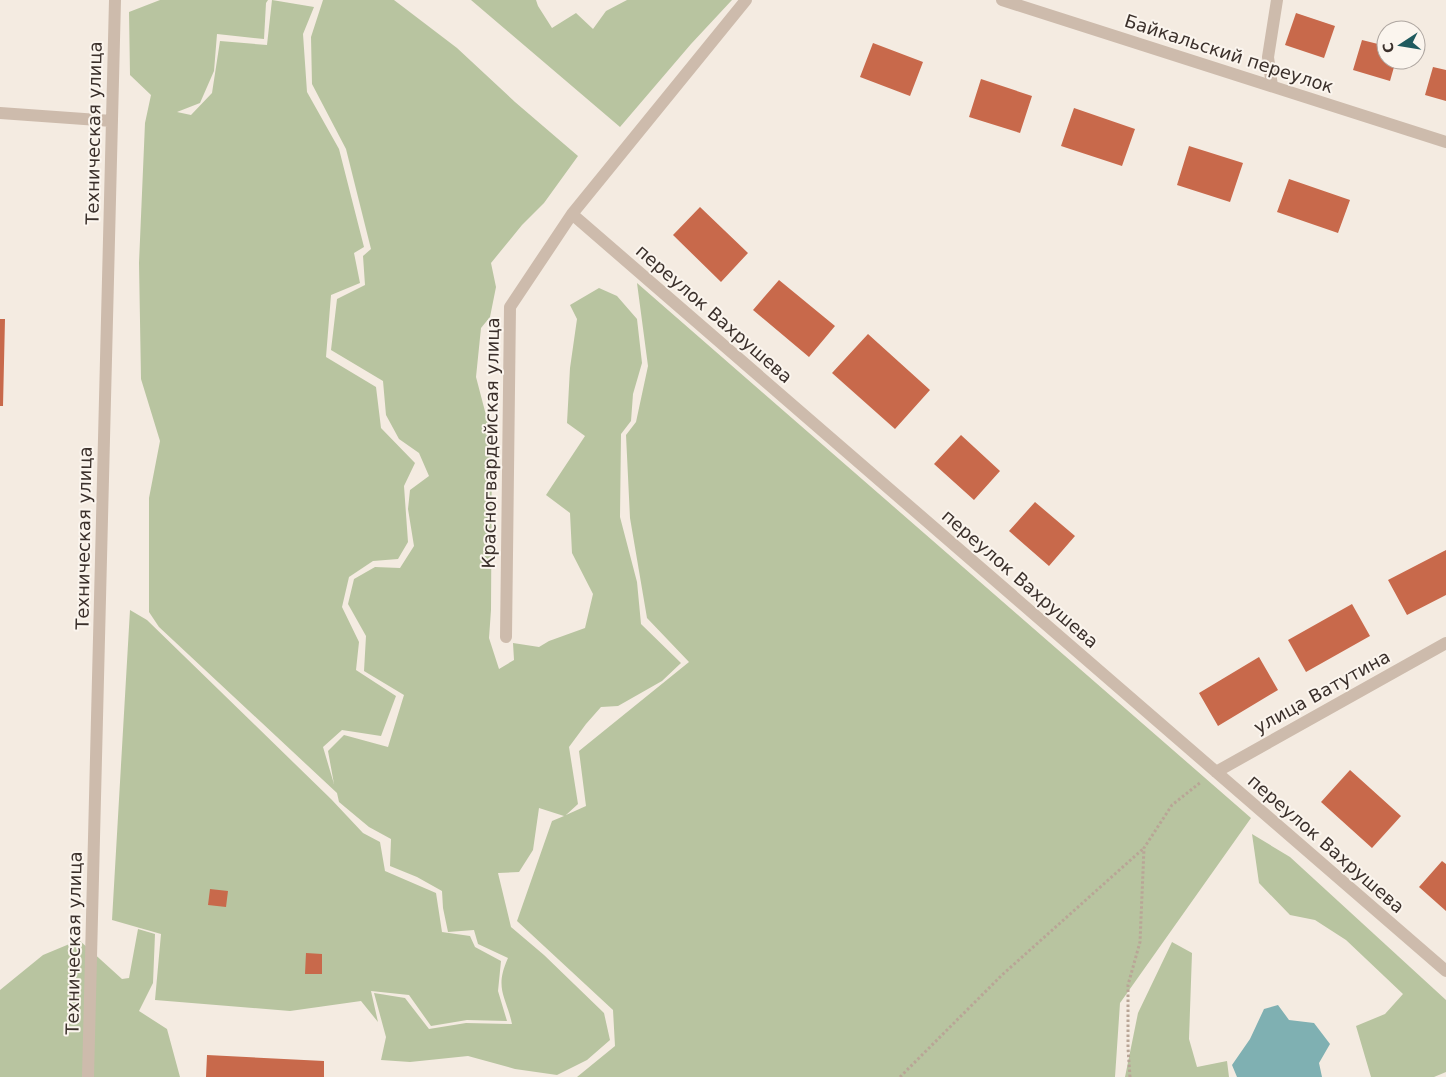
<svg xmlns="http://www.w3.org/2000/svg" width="1446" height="1077" font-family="'DejaVu Sans',sans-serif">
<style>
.green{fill:#b8c4a0}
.water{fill:#7fb0b2}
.building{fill:#c8694b}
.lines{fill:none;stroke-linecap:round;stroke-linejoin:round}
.path{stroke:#b9a596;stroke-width:3;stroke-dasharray:2.5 2.5;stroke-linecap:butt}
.pedestrian{stroke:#cdbbac;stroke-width:12}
.minor{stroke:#cdbbac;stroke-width:12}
.labels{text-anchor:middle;stroke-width:4;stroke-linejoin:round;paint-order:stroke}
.street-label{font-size:18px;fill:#3b302b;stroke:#fbf5ee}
</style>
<rect width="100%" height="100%" fill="#f4ebe1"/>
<path class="green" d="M 160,0 L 268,0 L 266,3 L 264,39 L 217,34 L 214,71 L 200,103 L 177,112 L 191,115 L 212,93 L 220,41 L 267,45 L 272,0 L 314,7 L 303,34 L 307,92 L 339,149 L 364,247 L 354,253 L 360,283 L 331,295 L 326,357 L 376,387 L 381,428 L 415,463 L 404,486 L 408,542 L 398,559 L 373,561 L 349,577 L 342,607 L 359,642 L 356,670 L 396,696 L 381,736 L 342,730 L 323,747 L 334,784 L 328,751 L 344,735 L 388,747 L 404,695 L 364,671 L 366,636 L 348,604 L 354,579 L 375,567 L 400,568 L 414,546 L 408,509 L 410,490 L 429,476 L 419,453 L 399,439 L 386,415 L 383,381 L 331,350 L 337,299 L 365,285 L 363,256 L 371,249 L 346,149 L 312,84 L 311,37 L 323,0 L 394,0 L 457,48 L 515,102 L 578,156 L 544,203 L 522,225 L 491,263 L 496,287 L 490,317 L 481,328 L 476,377 L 492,438 L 491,610 L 489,638 L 499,669 L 514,660 L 513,643 L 539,647 L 549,641 L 585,628 L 593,594 L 572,553 L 570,513 L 546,495 L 585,436 L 567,423 L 570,368 L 577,319 L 570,305 L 599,288 L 617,296 L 637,319 L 642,363 L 633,394 L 631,421 L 621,434 L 620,517 L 637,582 L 641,624 L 681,663 L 662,681 L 618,706 L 601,707 L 586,724 L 569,747 L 578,804 L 566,815 L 586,806 L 579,751 L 689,662 L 647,618 L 630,518 L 626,435 L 636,422 L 648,366 L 637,283 L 1251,818 L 1120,1003 L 1115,1077 L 577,1077 L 615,1046 L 613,1010 L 517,921 L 552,821 L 564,816 L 539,808 L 533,850 L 519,872 L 498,873 L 511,927 L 544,955 L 604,1013 L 610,1040 L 587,1060 L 557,1075 L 515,1069 L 468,1056 L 410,1062 L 381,1060 L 386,1037 L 374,993 L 405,998 L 429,1029 L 466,1023 L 512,1024 C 506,996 494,989 508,958 L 478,944 L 474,930 L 448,932 L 443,908 L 442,891 L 417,877 L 390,866 L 391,839 L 369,827 L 339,802 L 337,793 L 159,627 L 149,612 L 149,498 L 160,441 L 141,379 L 139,263 L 145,123 L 151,95 L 130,75 L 129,12 Z
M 471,0 L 536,0 L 538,6 L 552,28 L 576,13 L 593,29 L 606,11 L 627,0 L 732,0 L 691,44 L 620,127 Z
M 130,610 L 147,620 L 331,799 L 363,833 L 380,842 L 385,871 L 436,893 L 442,932 L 470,936 L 475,947 L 501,961 L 498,991 L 507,1021 L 467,1020 L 431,1026 L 409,995 L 371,991 L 378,1022 L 361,1001 L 290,1011 L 155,1000 L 161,934 L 112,920 Z
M 1252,834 L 1290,857 L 1446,1000 L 1446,1072 L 1434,1077 L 1371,1077 L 1356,1026 L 1385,1014 L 1403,994 L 1346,940 L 1315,920 L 1290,915 L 1259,883 Z
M 138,929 L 155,934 L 153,983 L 139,1011 L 167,1029 L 180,1077 L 0,1077 L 0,990 L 43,955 L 79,940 L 122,979 L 129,978 Z
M 1172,942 L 1192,953 L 1189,1039 L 1197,1067 L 1227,1061 L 1229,1077 L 1125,1077 L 1138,1013 Z"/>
<path class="water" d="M 1278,1005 L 1289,1020 L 1314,1023 L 1330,1044 L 1319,1063 L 1322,1077 L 1237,1077 L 1232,1065 L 1250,1039 L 1264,1009 Z"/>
<path class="building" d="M 1296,13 L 1335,26 L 1324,58 L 1285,45 Z
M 1362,40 L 1386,46 L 1386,60 L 1396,60 L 1390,81 L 1353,70 Z
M 873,43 L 923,62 L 910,96 L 860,77 Z
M 1433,67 L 1446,70 L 1446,101 L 1425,95 Z
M 981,79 L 1032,96 L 1020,133 L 969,117 Z
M 1074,108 L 1135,129 L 1122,166 L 1061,146 Z
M 1189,146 L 1243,163 L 1230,202 L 1177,185 Z
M 1289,179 L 1350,200 L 1338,233 L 1277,212 Z
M 700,207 L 748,253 L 721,282 L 673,235 Z
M 779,280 L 835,326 L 809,357 L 753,310 Z
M 0,319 L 5,319 L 3,406 L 0,406 Z
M 868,334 L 930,390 L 895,429 L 832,373 Z
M 961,435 L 1000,471 L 974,500 L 934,464 Z
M 1035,502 L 1075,536 L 1049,566 L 1009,531 Z
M 1446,550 L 1446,595 L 1407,615 L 1388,580 Z
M 1352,604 L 1370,636 L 1306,672 L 1288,640 Z
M 1259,657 L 1278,690 L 1218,726 L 1199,693 Z
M 1350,770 L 1401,816 L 1372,848 L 1321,802 Z
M 1442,861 L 1446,864 L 1446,911 L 1419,887 Z
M 210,889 L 228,891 L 226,907 L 208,905 Z
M 306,953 L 322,954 L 322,974 L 305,974 Z
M 207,1055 L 324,1061 L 324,1077 L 206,1077 Z"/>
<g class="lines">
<path class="path" d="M 900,1077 L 1002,975 L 1144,848
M 1130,1077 L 1128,1048 L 1128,985 L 1140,942 L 1144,848 L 1172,805 L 1201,782"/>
<path class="pedestrian" d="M 1272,86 L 1268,57 L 1277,0"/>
<path class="minor" d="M 1002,0 L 1446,142
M 0,113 L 112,121
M 572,214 L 1446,971
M 506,637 L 510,307 L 572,214 L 746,0
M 1216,772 L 1446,643
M 88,1077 L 115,0"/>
</g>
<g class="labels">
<g class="street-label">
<text transform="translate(1229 54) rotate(18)" y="6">Байкальский переулок</text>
<text transform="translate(94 133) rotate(-89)" y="6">Техническая улица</text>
<text transform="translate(714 314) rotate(41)" y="6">переулок Вахрушева</text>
<text transform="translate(491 443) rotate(-89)" y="6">Красногвардейская улица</text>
<text transform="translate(84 538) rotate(-89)" y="6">Техническая улица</text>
<text transform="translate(1020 579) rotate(41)" y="6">переулок Вахрушева</text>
<text transform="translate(1322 692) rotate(-29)" y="6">улица Ватутина</text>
<text transform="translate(1326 844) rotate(41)" y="6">переулок Вахрушева</text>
<text transform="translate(74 943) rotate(-89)" y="6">Техническая улица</text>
</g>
</g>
<g transform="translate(1401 45) rotate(258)"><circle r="24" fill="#fbf5ee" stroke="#aea6a0"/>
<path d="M0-4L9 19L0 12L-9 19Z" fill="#1f5a5e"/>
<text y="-8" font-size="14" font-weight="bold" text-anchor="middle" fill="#3b302b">С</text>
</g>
</svg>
